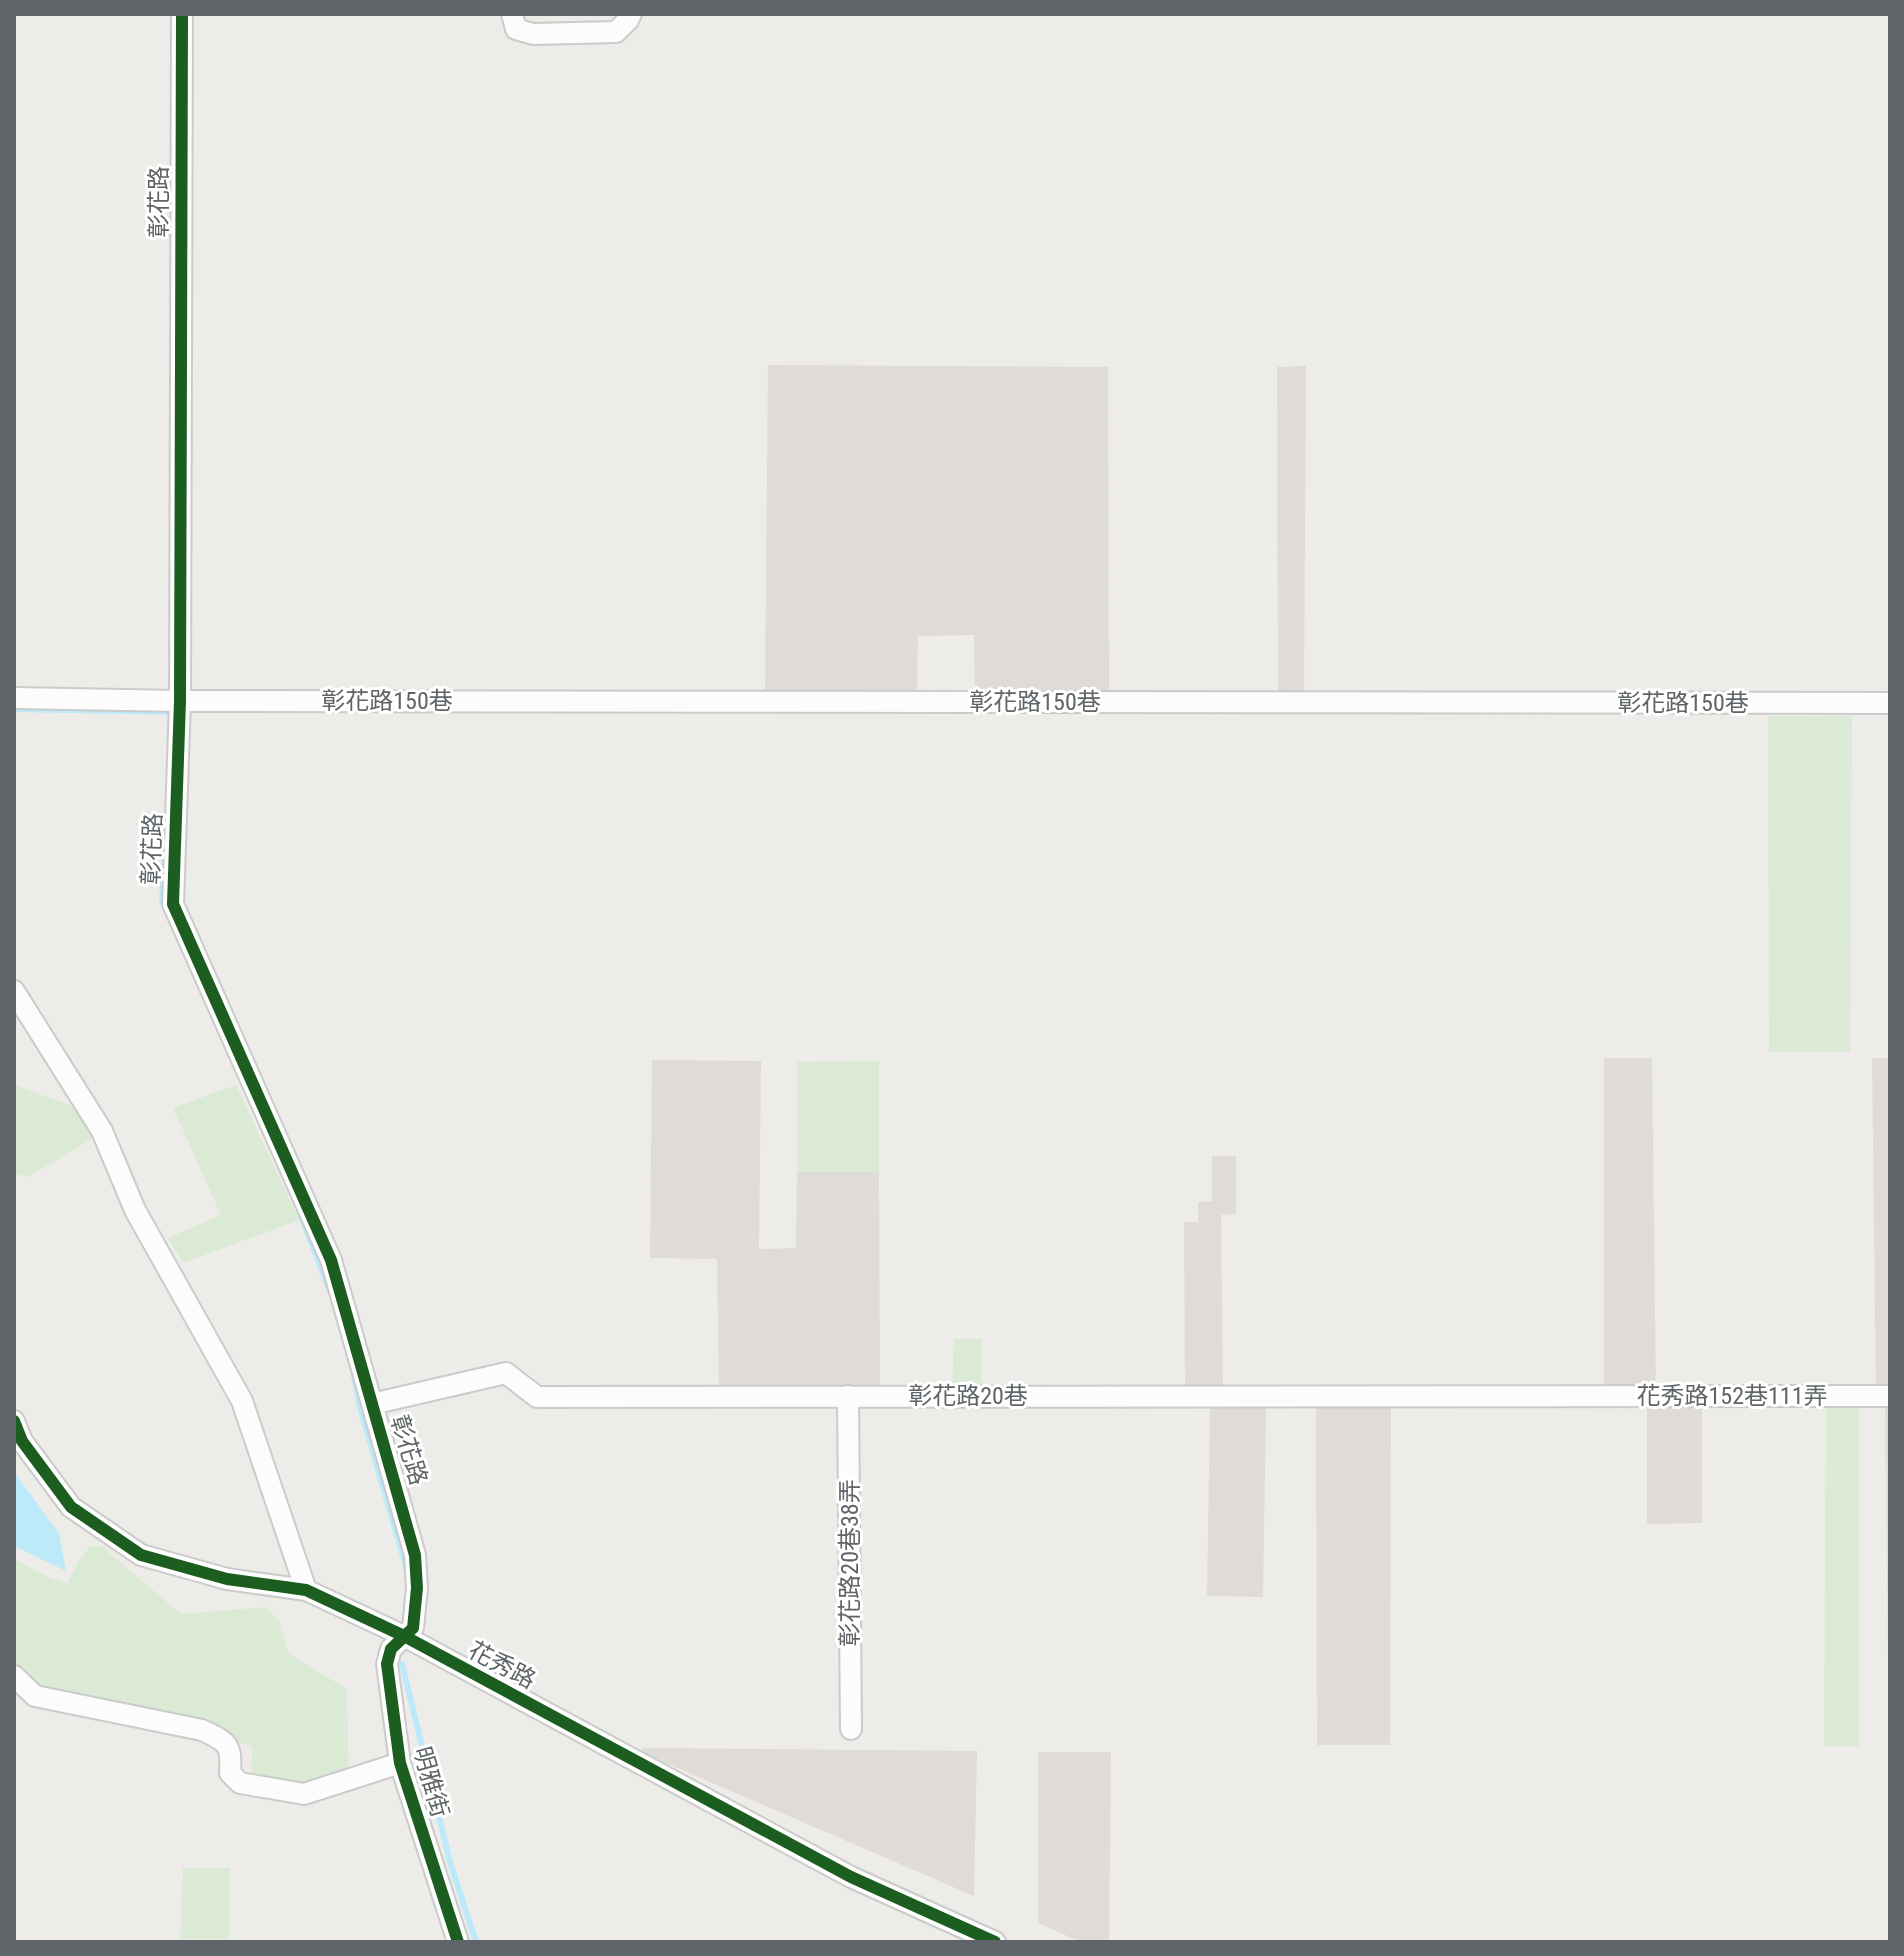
<svg xmlns="http://www.w3.org/2000/svg" width="1904" height="1956" font-family="'Roboto Condensed','Noto Sans TC',sans-serif">
<style>
.industrial{fill:#dedbd9}
.green{fill:#daead4}
.water{fill:#bdeaf8}
.lines{fill:none;stroke-linecap:round;stroke-linejoin:round}
.stream{stroke:#bdeaf8;stroke-width:6}
.minor-casing{stroke:#cacbcb;stroke-width:24}
.minor{stroke:#fcfcfc;stroke-width:20}
.cycleway-casing{stroke:#fff;stroke-width:17}
.cycleway{stroke:#1b5e20;stroke-width:12}
.labels{text-anchor:middle;stroke-width:6;stroke-linejoin:round;paint-order:stroke}
.street-label{font-size:24px;fill:#5e6467;stroke:#fff}
</style>
<rect width="100%" height="100%" fill="#eeece9"/>
<path class="industrial" d="M 768,365 L 1108,367 L 1109,697 L 975,697 L 974,635 L 918,636 L 917,696 L 765,696 Z
M 1306,366 L 1304,697 L 1278,697 L 1277,367 Z
M 1604,1058 L 1652,1058 L 1656,1395 L 1604,1394 Z
M 1872,1058 L 1890,1058 L 1890,1395 L 1876,1395 Z
M 652,1060 L 761,1061 L 759,1249 L 796,1248 L 797,1172 L 879,1172 L 880,1388 L 719,1390 L 717,1259 L 650,1258 Z
M 1212,1156 L 1236,1156 L 1236,1214 L 1221,1215 L 1223,1391 L 1185,1390 L 1184,1222 L 1198,1222 L 1198,1202 L 1212,1201 Z
M 1210,1407 L 1266,1407 L 1263,1597 L 1207,1596 Z
M 1316,1407 L 1391,1407 L 1390,1745 L 1317,1745 Z
M 1647,1408 L 1702,1408 L 1702,1523 L 1647,1524 Z
M 1885,1408 L 1890,1408 L 1890,1746 L 1889,1746 Z
M 642,1748 L 977,1751 L 974,1896 L 643,1753 Z
M 1038,1752 L 1111,1752 L 1109,1942 L 1081,1942 L 1038,1923 Z"/>
<path class="green" d="M 1768,716 L 1852,716 L 1850,1052 L 1769,1052 Z
M 879,1061 L 879,1172 L 797,1172 L 797,1062 Z
M 14,1085 L 104,1117 L 114,1126 L 28,1177 L 14,1173 Z
M 236,1085 L 299,1220 L 183,1263 L 168,1238 L 221,1215 L 173,1108 Z
M 954,1339 L 982,1339 L 981,1390 L 952,1390 Z
M 1826,1408 L 1859,1408 L 1859,1746 L 1824,1746 Z
M 90,1546 L 101,1546 L 181,1614 L 266,1607 L 280,1622 L 289,1654 L 347,1689 L 349,1781 L 337,1792 L 251,1783 L 252,1746 L 70,1695 L 28,1680 L 14,1670 L 14,1559 L 48,1577 L 67,1583 L 78,1562 Z
M 183,1868 L 230,1868 L 229,1939 L 180,1939 Z"/>
<path class="water" d="M 14,1472 L 59,1533 L 66,1571 L 14,1546 Z"/>
<g class="lines">
<path class="stream" d="M 14,709 L 175,712
M 165,859 L 162,900 L 166,910
M 297,1206 L 329,1289
M 354,1376 L 359,1404 L 407,1570
M 402,1664 L 450,1862 L 476,1942"/>
<defs>
<path id="minor" d="M 182,14 L 180,701 L 173,904 L 331,1260 L 415,1555 L 417,1588 L 413,1628 L 391,1649 L 387,1664 L 400,1763 L 458,1942
M 512,14 L 516,29 L 533,34 L 616,32 L 628,20 L 631,14
M 14,698 L 180,701 L 1890,703
M 14,991 L 102,1131 L 135,1210 L 242,1401 L 306,1590
M 848,1396 L 851,1729
M 372,1404 L 506,1373 L 537,1397 L 1890,1396
M 14,1421 L 22,1441 L 71,1507 L 141,1555 L 227,1579 L 306,1590 L 404,1636 L 851,1877 L 995,1942
M 14,1676 L 35,1696 L 202,1730 C 227,1742 232,1743 230,1773 L 240,1783 L 304,1794 L 400,1763"/>
</defs>
<use href="#minor" class="minor-casing"/>
<use href="#minor" class="minor"/>
<defs>
<path id="cycleway" d="M 182,14 L 180,701 L 173,904 L 331,1260 L 415,1555 L 417,1588 L 413,1628 L 391,1649 L 387,1664 L 400,1763 L 458,1942
M 14,1421 L 22,1441 L 71,1507 L 141,1555 L 227,1579 L 306,1590 L 404,1636 L 851,1877 L 995,1942"/>
</defs>
<use href="#cycleway" class="cycleway-casing"/>
<use href="#cycleway" class="cycleway"/>
</g>
<g class="labels">
<g class="street-label">
<text transform="translate(159 202) rotate(-90)" y="8">彰花路</text>
<text x="387" y="709">彰花路150巷</text>
<text x="1035" y="710">彰花路150巷</text>
<text x="1683" y="711">彰花路150巷</text>
<text transform="translate(152 849) rotate(-88)" y="8">彰花路</text>
<text x="968" y="1404">彰花路20巷</text>
<text x="1732" y="1404">花秀路152巷111弄</text>
<text transform="translate(409 1450) rotate(73)" y="8">彰花路</text>
<text transform="translate(850 1563) rotate(-90)" y="8">彰花路20巷38弄</text>
<text transform="translate(502 1665) rotate(28)" y="8">花秀路</text>
<text transform="translate(431 1782) rotate(74)" y="8">明雅街</text>
</g>
</g>
<rect width="1904" height="1956" fill="none" stroke="#5e6467" stroke-width="32"/>
</svg>
